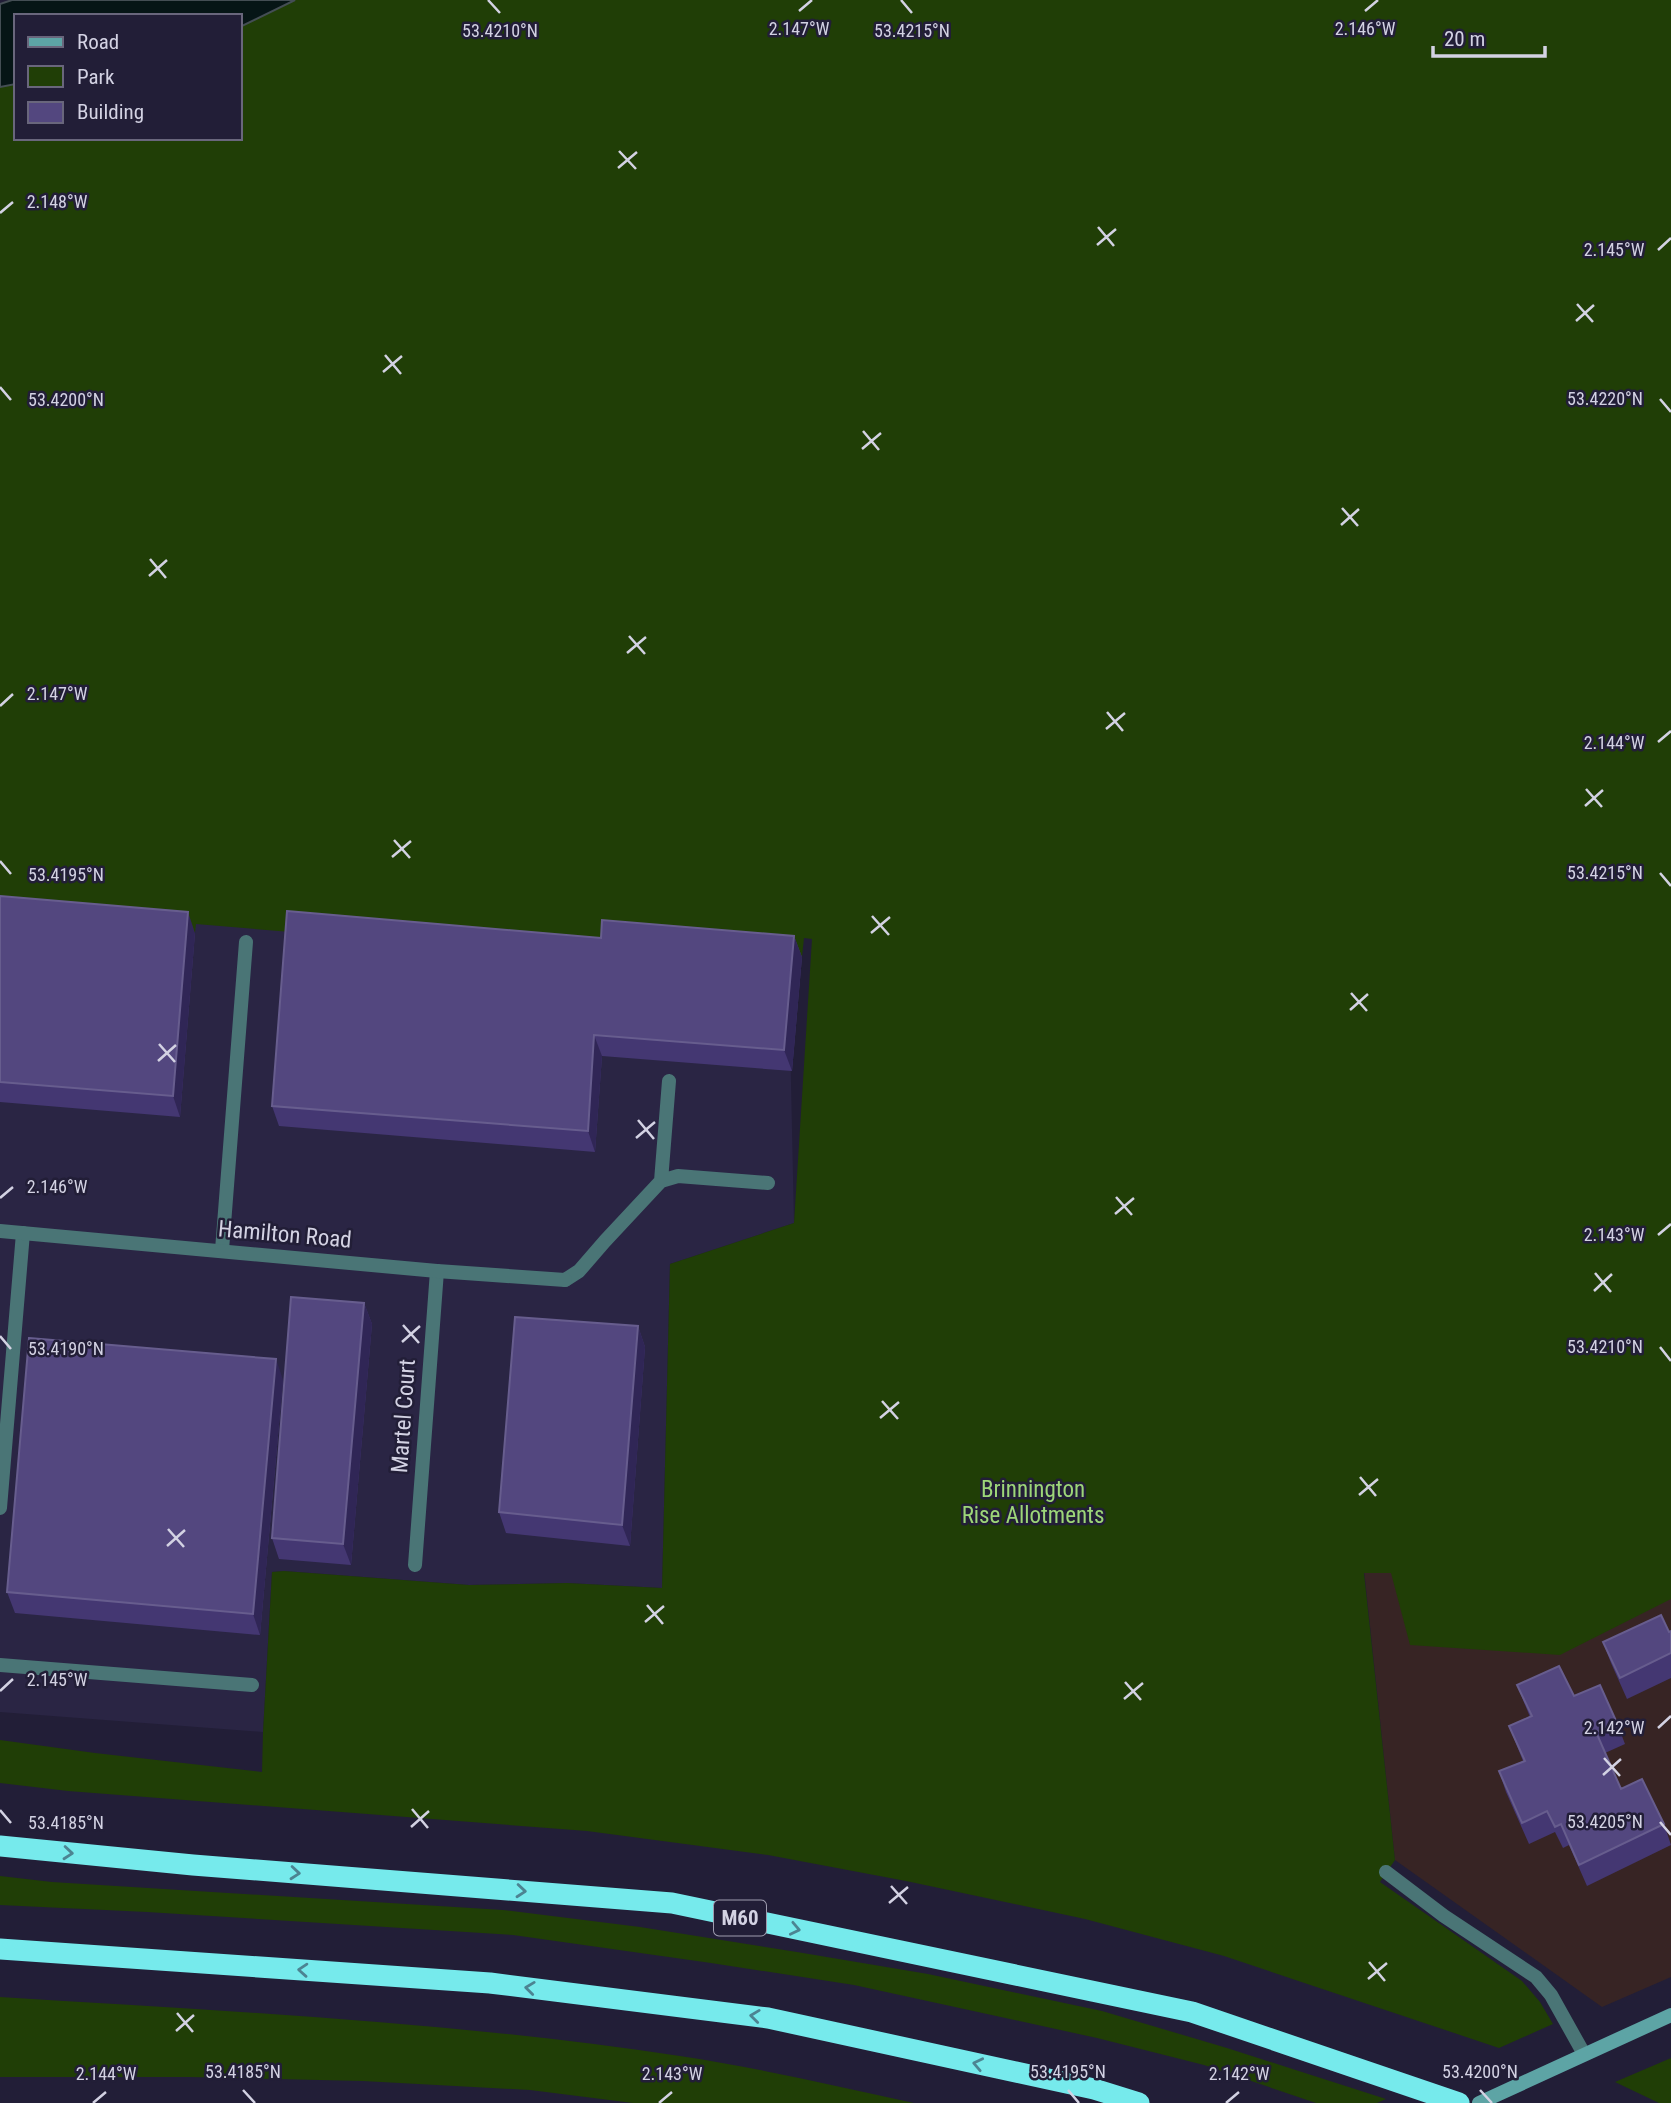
<svg xmlns="http://www.w3.org/2000/svg" width="1671" height="2103" font-family="'Roboto Condensed',sans-serif">
<style>
.built{fill:#2a2544}
.education{fill:#372424}
.green{fill:#203e06}
.water{fill:#061516;stroke:#444e54;stroke-width:2}
.lines{fill:none;stroke-linecap:round;stroke-linejoin:round}
.lane{stroke:#4a7576;stroke-width:14}
.street{stroke:#4a7576;stroke-width:14}
.secondary{stroke:#5da4a5;stroke-width:14}
.highway{stroke:#76eaec;stroke-width:21}
.wall{fill:#443772}
.shaded-wall{fill:#302656}
.building{fill:#53477f;stroke:#675d8e;stroke-width:2}
.oneway{stroke:#4c8492}
.ticks{fill:none;stroke:#d3d2e3;stroke-width:2.5}
.labels{text-anchor:middle;stroke-width:5;stroke-linejoin:round;paint-order:stroke}
.shield{fill:#221e37;stroke:#9e9caf;stroke-width:2}
.shield-label{font-size:21px;font-weight:bold;fill:#d3d2e3}
.street-label{font-size:23px;fill:#d3d2e3;stroke:#221e37}
.park-label{font-size:23px;fill:#9dd679;stroke:#221e37}
.ticks-label{font-size:18px;text-anchor:middle;fill:#d3d2e3;stroke:#221e37;stroke-width:5;stroke-linejoin:round;paint-order:stroke}
</style>
<rect width="100%" height="100%" fill="#221e37"/>
<path class="built" d="M 0,881 L 788,941 L 794,1223 L 670,1264 L 662,1588 L 567,1583 L 469,1585 L 284,1571 L 272,1572 L 263,1732 L 0,1712 Z"/>
<path class="education" d="M 1671,1143 L 1671,1977 L 1602,2007 L 1395,1860 L 1319,1146 Z"/>
<path class="green" d="M 295,0 L 1671,0 L 1671,1599 L 1560,1655 L 1410,1645 L 1391,1573 L 1364,1573 L 1395,1860 L 1380,1882 L 1522,1981 L 1540,2002 L 1553,2024 L 1499,2048 L 1224,1956 L 1085,1919 L 906,1881 L 768,1855 L 587,1831 L 68,1791 L 0,1783 L 0,1740 L 95,1753 L 262,1772 L 263,1732 L 272,1572 L 284,1571 L 469,1585 L 567,1583 L 662,1588 L 670,1264 L 794,1223 L 812,939 L 804,938 L 802,957 L 291,932 L 196,924 L 195,933 L 0,916 L 0,87 L 16,84 L 16,138 L 240,138 L 240,27 Z
M 0,1876 L 52,1882 L 503,1910 L 640,1927 L 797,1952 L 928,1974 L 1102,2011 L 1227,2048 L 1386,2099 L 1377,2103 L 1316,2103 L 1204,2065 L 1097,2038 L 854,1985 L 711,1963 L 513,1935 L 147,1912 L 0,1905 Z
M 0,1997 C 227,2011 455,2022 680,2056 C 759,2068 837,2086 914,2103 L 633,2103 L 530,2090 L 363,2081 L 189,2077 L 0,2077 Z
M 1671,2058 L 1671,2103 L 1659,2103 L 1615,2082 Z"/>
<path class="water" d="M 12,0 L 295,0 L 240,27 L 240,16 L 16,16 L 16,84 L 0,87 L 0,4 Z"/>
<g class="lines">
<path class="lane" d="M 661,1181 L 669,1081
M 222,1250 L 246,942
M 565,1280 L 579,1271 L 605,1241 L 661,1181 L 678,1176 L 768,1183
M 0,1508 L 23,1233
M 415,1565 L 437,1271
M 0,1665 L 252,1685
M 1386,1872 L 1444,1916 L 1536,1977 L 1551,1995 L 1584,2054"/>
<path class="street" d="M 0,1231 L 437,1271 L 565,1280"/>
<path class="secondary" d="M 1479,2103 L 1671,2015"/>
<path class="highway" d="M 0,1846 L 193,1865 L 672,1903 L 1192,2012 L 1459,2103
M 0,1949 L 490,1983 L 768,2018 L 1094,2089 L 1139,2103"/>
</g>
<path class="wall" d="M 0,896 L 195,933 L 180,1117 L 0,1102 Z
M 794,936 L 802,957 L 792,1071 L 602,1056 L 595,1152 L 279,1126 L 272,1106 L 601,938 Z
M 364,1303 L 372,1324 L 351,1565 L 279,1559 L 272,1538 Z
M 638,1326 L 645,1347 L 630,1546 L 506,1533 L 499,1512 Z
M 283,1380 L 260,1635 L 15,1613 L 7,1592 Z
M 1671,1631 L 1671,1678 L 1627,1699 L 1611,1663 L 1603,1642 Z
M 1517,1685 L 1574,1696 L 1617,1723 L 1625,1744 L 1605,1753 L 1621,1789 L 1664,1824 L 1671,1845 L 1587,1886 L 1569,1845 L 1563,1848 L 1555,1832 L 1529,1844 L 1506,1792 L 1499,1771 L 1523,1761 L 1509,1726 L 1530,1717 Z"/>
<path class="shaded-wall" d="M 188,912 L 195,933 L 180,1117 L 173,1096 Z
M 794,936 L 802,957 L 792,1071 L 784,1050 Z
M 594,1035 L 602,1056 L 595,1152 L 588,1131 Z
M 364,1303 L 372,1324 L 351,1565 L 343,1544 Z
M 638,1326 L 645,1347 L 630,1546 L 622,1525 Z
M 276,1359 L 283,1380 L 260,1635 L 253,1614 Z"/>
<path class="building" d="M 0,896 L 188,912 L 173,1096 L 0,1082 Z
M 287,911 L 601,938 L 602,920 L 794,936 L 784,1050 L 594,1035 L 588,1131 L 272,1106 Z
M 291,1297 L 364,1303 L 343,1544 L 272,1538 Z
M 515,1317 L 638,1326 L 622,1525 L 499,1512 Z
M 29,1338 L 276,1359 L 253,1614 L 7,1592 Z
M 1661,1615 L 1669,1632 L 1671,1631 L 1671,1653 L 1620,1678 L 1603,1642 Z
M 1559,1666 L 1574,1696 L 1600,1685 L 1617,1723 L 1596,1732 L 1621,1789 L 1642,1779 L 1664,1824 L 1579,1865 L 1561,1824 L 1555,1827 L 1547,1811 L 1522,1823 L 1499,1771 L 1525,1761 L 1509,1726 L 1532,1716 L 1517,1685 Z"/>
<defs><path id="oneway-chevron" d="M-2-3.5L2.5 0L-2 3.5" fill="none" stroke-width="1.6" stroke-linecap="round" stroke-linejoin="round" transform="scale(1.75)"/></defs>
<g class="oneway">
<use href="#oneway-chevron" transform="translate(68 1853) rotate(5)"/>
<use href="#oneway-chevron" transform="translate(295 1873) rotate(5)"/>
<use href="#oneway-chevron" transform="translate(521 1891) rotate(5)"/>
<use href="#oneway-chevron" transform="translate(795 1929) rotate(12)"/>
<use href="#oneway-chevron" transform="translate(303 1970) rotate(-176)"/>
<use href="#oneway-chevron" transform="translate(530 1988) rotate(-173)"/>
<use href="#oneway-chevron" transform="translate(755 2016) rotate(-173)"/>
<use href="#oneway-chevron" transform="translate(978 2064) rotate(-168)"/>
</g>
<path class="ticks" d="M 488,0 L 500,13M 901,0 L 912,13M 799,11 L 812,0M 1365,11 L 1378,0M 619,151 L 636,169M 618,168 L 637,152M 0,213 L 13,202M 1098,227 L 1114,246M 1097,245 L 1116,229M 1658,250 L 1671,238M 1577,304 L 1593,322M 1576,321 L 1594,305M 385,355 L 401,374M 383,372 L 402,356M 0,387 L 11,400M 1660,399 L 1671,412M 863,431 L 879,450M 862,449 L 881,433M 1342,508 L 1358,526M 1341,525 L 1359,509M 150,559 L 166,578M 149,576 L 167,560M 629,636 L 645,654M 627,653 L 646,637M 0,706 L 13,694M 1107,712 L 1123,731M 1106,729 L 1125,713M 1658,742 L 1671,731M 1586,789 L 1602,807M 1585,806 L 1603,790M 394,840 L 410,858M 392,857 L 411,841M 0,861 L 11,874M 1660,873 L 1671,886M 872,916 L 889,935M 871,933 L 890,917M 1351,993 L 1367,1011M 1350,1010 L 1368,994M 159,1044 L 175,1062M 158,1061 L 176,1045M 638,1120 L 654,1139M 636,1138 L 655,1122M 1116,1197 L 1132,1215M 0,1198 L 13,1187M 1115,1214 L 1134,1198M 1658,1235 L 1671,1224M 1595,1273 L 1611,1292M 1594,1291 L 1612,1274M 403,1325 L 419,1343M 0,1336 L 11,1349M 402,1342 L 420,1326M 1660,1347 L 1671,1361M 882,1401 L 898,1419M 880,1418 L 899,1402M 1360,1477 L 1376,1496M 1359,1495 L 1378,1479M 168,1529 L 184,1547M 167,1546 L 185,1530M 647,1605 L 663,1624M 645,1622 L 664,1606M 1125,1682 L 1141,1700M 0,1691 L 13,1679M 1124,1699 L 1143,1683M 1658,1728 L 1671,1716M 1604,1758 L 1620,1776M 1603,1775 L 1621,1759M 412,1809 L 428,1828M 0,1810 L 11,1823M 1660,1822 L 1671,1835M 411,1827 L 429,1811M 891,1886 L 907,1904M 889,1903 L 908,1887M 1369,1962 L 1385,1981M 1368,1979 L 1387,1963M 177,2013 L 193,2032M 176,2031 L 194,2015M 243,2090 L 255,2103M 1068,2090 L 1079,2103M 1480,2090 L 1492,2103M 93,2103 L 106,2092M 659,2103 L 672,2092M 1226,2103 L 1239,2092"/>
<g class="labels">
<rect class="shield" x="714" y="1900.5" width="52" height="35" rx="5"/>
<g class="shield-label">
<text x="740" y="1925">M60</text>
</g>
<g class="street-label">
<text transform="translate(285 1234) rotate(5)" y="8">Hamilton Road</text>
<text transform="translate(403 1416) rotate(-86)" y="8">Martel Court</text>
</g>
<g class="park-label">
<text x="1033" y="1497">Brinnington<tspan x="1033" dy="26">Rise Allotments</tspan></text>
</g>
</g>
<g class="ticks-label">
<text x="799" y="35">2.147°W</text>
<text x="1365" y="35">2.146°W</text>
<text x="500" y="37">53.4210°N</text>
<text x="912" y="37">53.4215°N</text>
<text x="57" y="208">2.148°W</text>
<text x="1614" y="256">2.145°W</text>
<text x="1605" y="405">53.4220°N</text>
<text x="66" y="406">53.4200°N</text>
<text x="57" y="700">2.147°W</text>
<text x="1614" y="749">2.144°W</text>
<text x="1605" y="879">53.4215°N</text>
<text x="66" y="881">53.4195°N</text>
<text x="57" y="1193">2.146°W</text>
<text x="1614" y="1241">2.143°W</text>
<text x="1605" y="1353">53.4210°N</text>
<text x="66" y="1355">53.4190°N</text>
<text x="57" y="1686">2.145°W</text>
<text x="1614" y="1734">2.142°W</text>
<text x="1605" y="1828">53.4205°N</text>
<text x="66" y="1829">53.4185°N</text>
<text x="243" y="2078">53.4185°N</text>
<text x="1068" y="2078">53.4195°N</text>
<text x="1480" y="2078">53.4200°N</text>
<text x="106" y="2080">2.144°W</text>
<text x="672" y="2080">2.143°W</text>
<text x="1239" y="2080">2.142°W</text>
</g>
<rect x="14" y="14" width="228" height="126" fill="#221e37" stroke="#69667c" stroke-width="2"/>
<rect x="28" y="37" width="35" height="10" fill="#5da4a5" stroke="#69667c" stroke-width="2"/>
<text x="77" y="49" font-size="21" fill="#d3d2e3">Road</text>
<rect x="28" y="66" width="35" height="21" fill="#203e06" stroke="#69667c" stroke-width="2"/>
<text x="77" y="84" font-size="21" fill="#d3d2e3">Park</text>
<rect x="28" y="102" width="35" height="21" fill="#53477f" stroke="#69667c" stroke-width="2"/>
<text x="77" y="119" font-size="21" fill="#d3d2e3">Building</text>
<path d="M1433 46v10h112v-10" fill="none" stroke="#d3d2e3" stroke-width="3.5"/>
<text x="1444" y="46" font-size="21" fill="#d3d2e3" stroke="#221e37" stroke-width="5" paint-order="stroke">20 m</text>
</svg>
